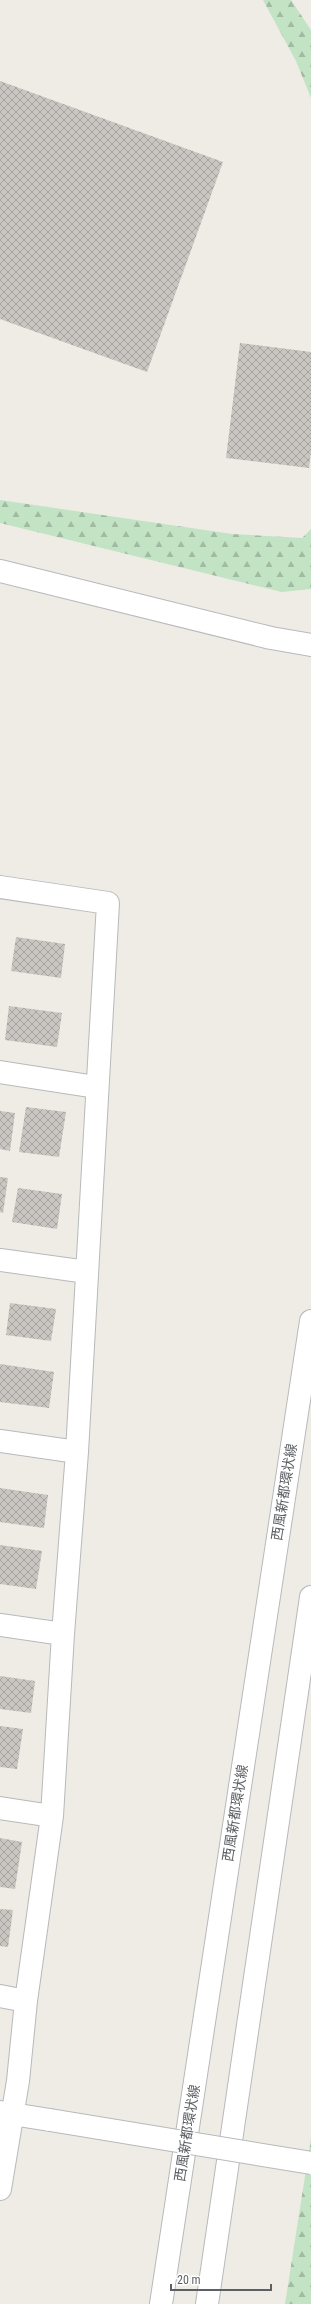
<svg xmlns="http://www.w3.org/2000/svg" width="311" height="2304" font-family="'Roboto Condensed','Noto Sans JP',sans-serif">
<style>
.forest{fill:url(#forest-firs)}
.building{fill:url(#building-cross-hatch)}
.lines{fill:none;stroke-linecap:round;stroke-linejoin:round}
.minor-casing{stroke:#b7b9bd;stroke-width:24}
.tertiary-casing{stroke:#b7b9bd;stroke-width:24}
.minor{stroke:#fff;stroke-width:22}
.tertiary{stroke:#fff;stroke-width:22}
.tertiary-bridge-casing{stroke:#b7b9bd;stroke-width:24;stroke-linecap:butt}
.tertiary-bridge{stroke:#fff;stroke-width:22}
.labels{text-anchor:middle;stroke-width:3;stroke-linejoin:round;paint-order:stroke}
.street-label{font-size:14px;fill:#5c5f64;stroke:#fff}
</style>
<defs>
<pattern id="forest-firs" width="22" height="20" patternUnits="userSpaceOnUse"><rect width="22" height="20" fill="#c2e3c4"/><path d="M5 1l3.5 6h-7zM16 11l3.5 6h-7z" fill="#a1bba3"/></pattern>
<pattern id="building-cross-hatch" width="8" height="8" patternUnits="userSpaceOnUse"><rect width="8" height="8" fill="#c9c6c2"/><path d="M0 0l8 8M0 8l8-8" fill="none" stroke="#a6a4a1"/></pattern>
</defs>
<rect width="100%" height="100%" fill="#eeece4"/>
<path class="forest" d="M 263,0 L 291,0 L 311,30 L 311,98 L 296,61 Z
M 0,500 L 232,534 L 302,538 L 311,529 L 311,589 L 282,592 L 0,523 Z
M 311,2138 L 311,2304 L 285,2304 Z"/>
<path class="building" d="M 0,81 L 223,162 L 147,372 L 0,319 Z
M 240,343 L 311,352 L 311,452 L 309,468 L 226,458 Z
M 16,937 L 65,944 L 61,978 L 11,971 Z
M 9,1006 L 62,1013 L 57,1047 L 5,1040 Z
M 26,1107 L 66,1112 L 59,1157 L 19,1152 Z
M 0,1111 L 15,1113 L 10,1151 L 0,1149 Z
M 0,1177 L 8,1178 L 3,1213 L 0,1212 Z
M 18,1188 L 62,1194 L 57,1229 L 12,1222 Z
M 10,1303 L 56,1309 L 51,1341 L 6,1335 Z
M 0,1364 L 54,1372 L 49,1408 L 0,1402 Z
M 0,1488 L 48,1495 L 44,1528 L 0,1522 Z
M 0,1545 L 42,1551 L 36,1589 L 0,1584 Z
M 0,1676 L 35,1681 L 31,1713 L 0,1709 Z
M 0,1726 L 23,1729 L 17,1769 L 0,1767 Z
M 0,1838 L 22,1842 L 15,1889 L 0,1887 Z
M 0,1909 L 13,1910 L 8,1947 L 0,1946 Z"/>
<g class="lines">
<defs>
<path id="minor" d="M 0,887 L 108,903 L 77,1452 L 63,1634 L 52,1816 L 26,2001 L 18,2081 L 0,2189
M 0,1072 L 96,1087
M 0,1260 L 87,1272
M 0,1441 L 77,1452
M 0,1625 L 63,1634
M 0,1808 L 52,1816
M 0,1996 L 26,2001"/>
<path id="tertiary" d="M 0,571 L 271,638 L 311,645
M 0,2112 L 50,2120
M 161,2304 L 311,1321
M 207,2304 L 311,1597"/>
</defs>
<use href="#minor" class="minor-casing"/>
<use href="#tertiary" class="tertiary-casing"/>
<use href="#minor" class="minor"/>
<use href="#tertiary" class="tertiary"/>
<defs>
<path id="tertiary-bridge" d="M 50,2120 L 311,2163"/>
</defs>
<use href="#tertiary-bridge" class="tertiary-bridge-casing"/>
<use href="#tertiary-bridge" class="tertiary-bridge"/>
</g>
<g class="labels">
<g class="street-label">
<text transform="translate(284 1492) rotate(-81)" y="5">西風新都環状線</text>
<text transform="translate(235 1813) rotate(-81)" y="5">西風新都環状線</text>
<text transform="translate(187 2133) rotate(-81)" y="5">西風新都環状線</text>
</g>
</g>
<path d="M171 2284v6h100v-6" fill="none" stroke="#5c5f64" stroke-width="2"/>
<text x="177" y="2284" font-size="12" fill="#5c5f64" stroke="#ffffff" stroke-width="3" paint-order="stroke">20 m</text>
</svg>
